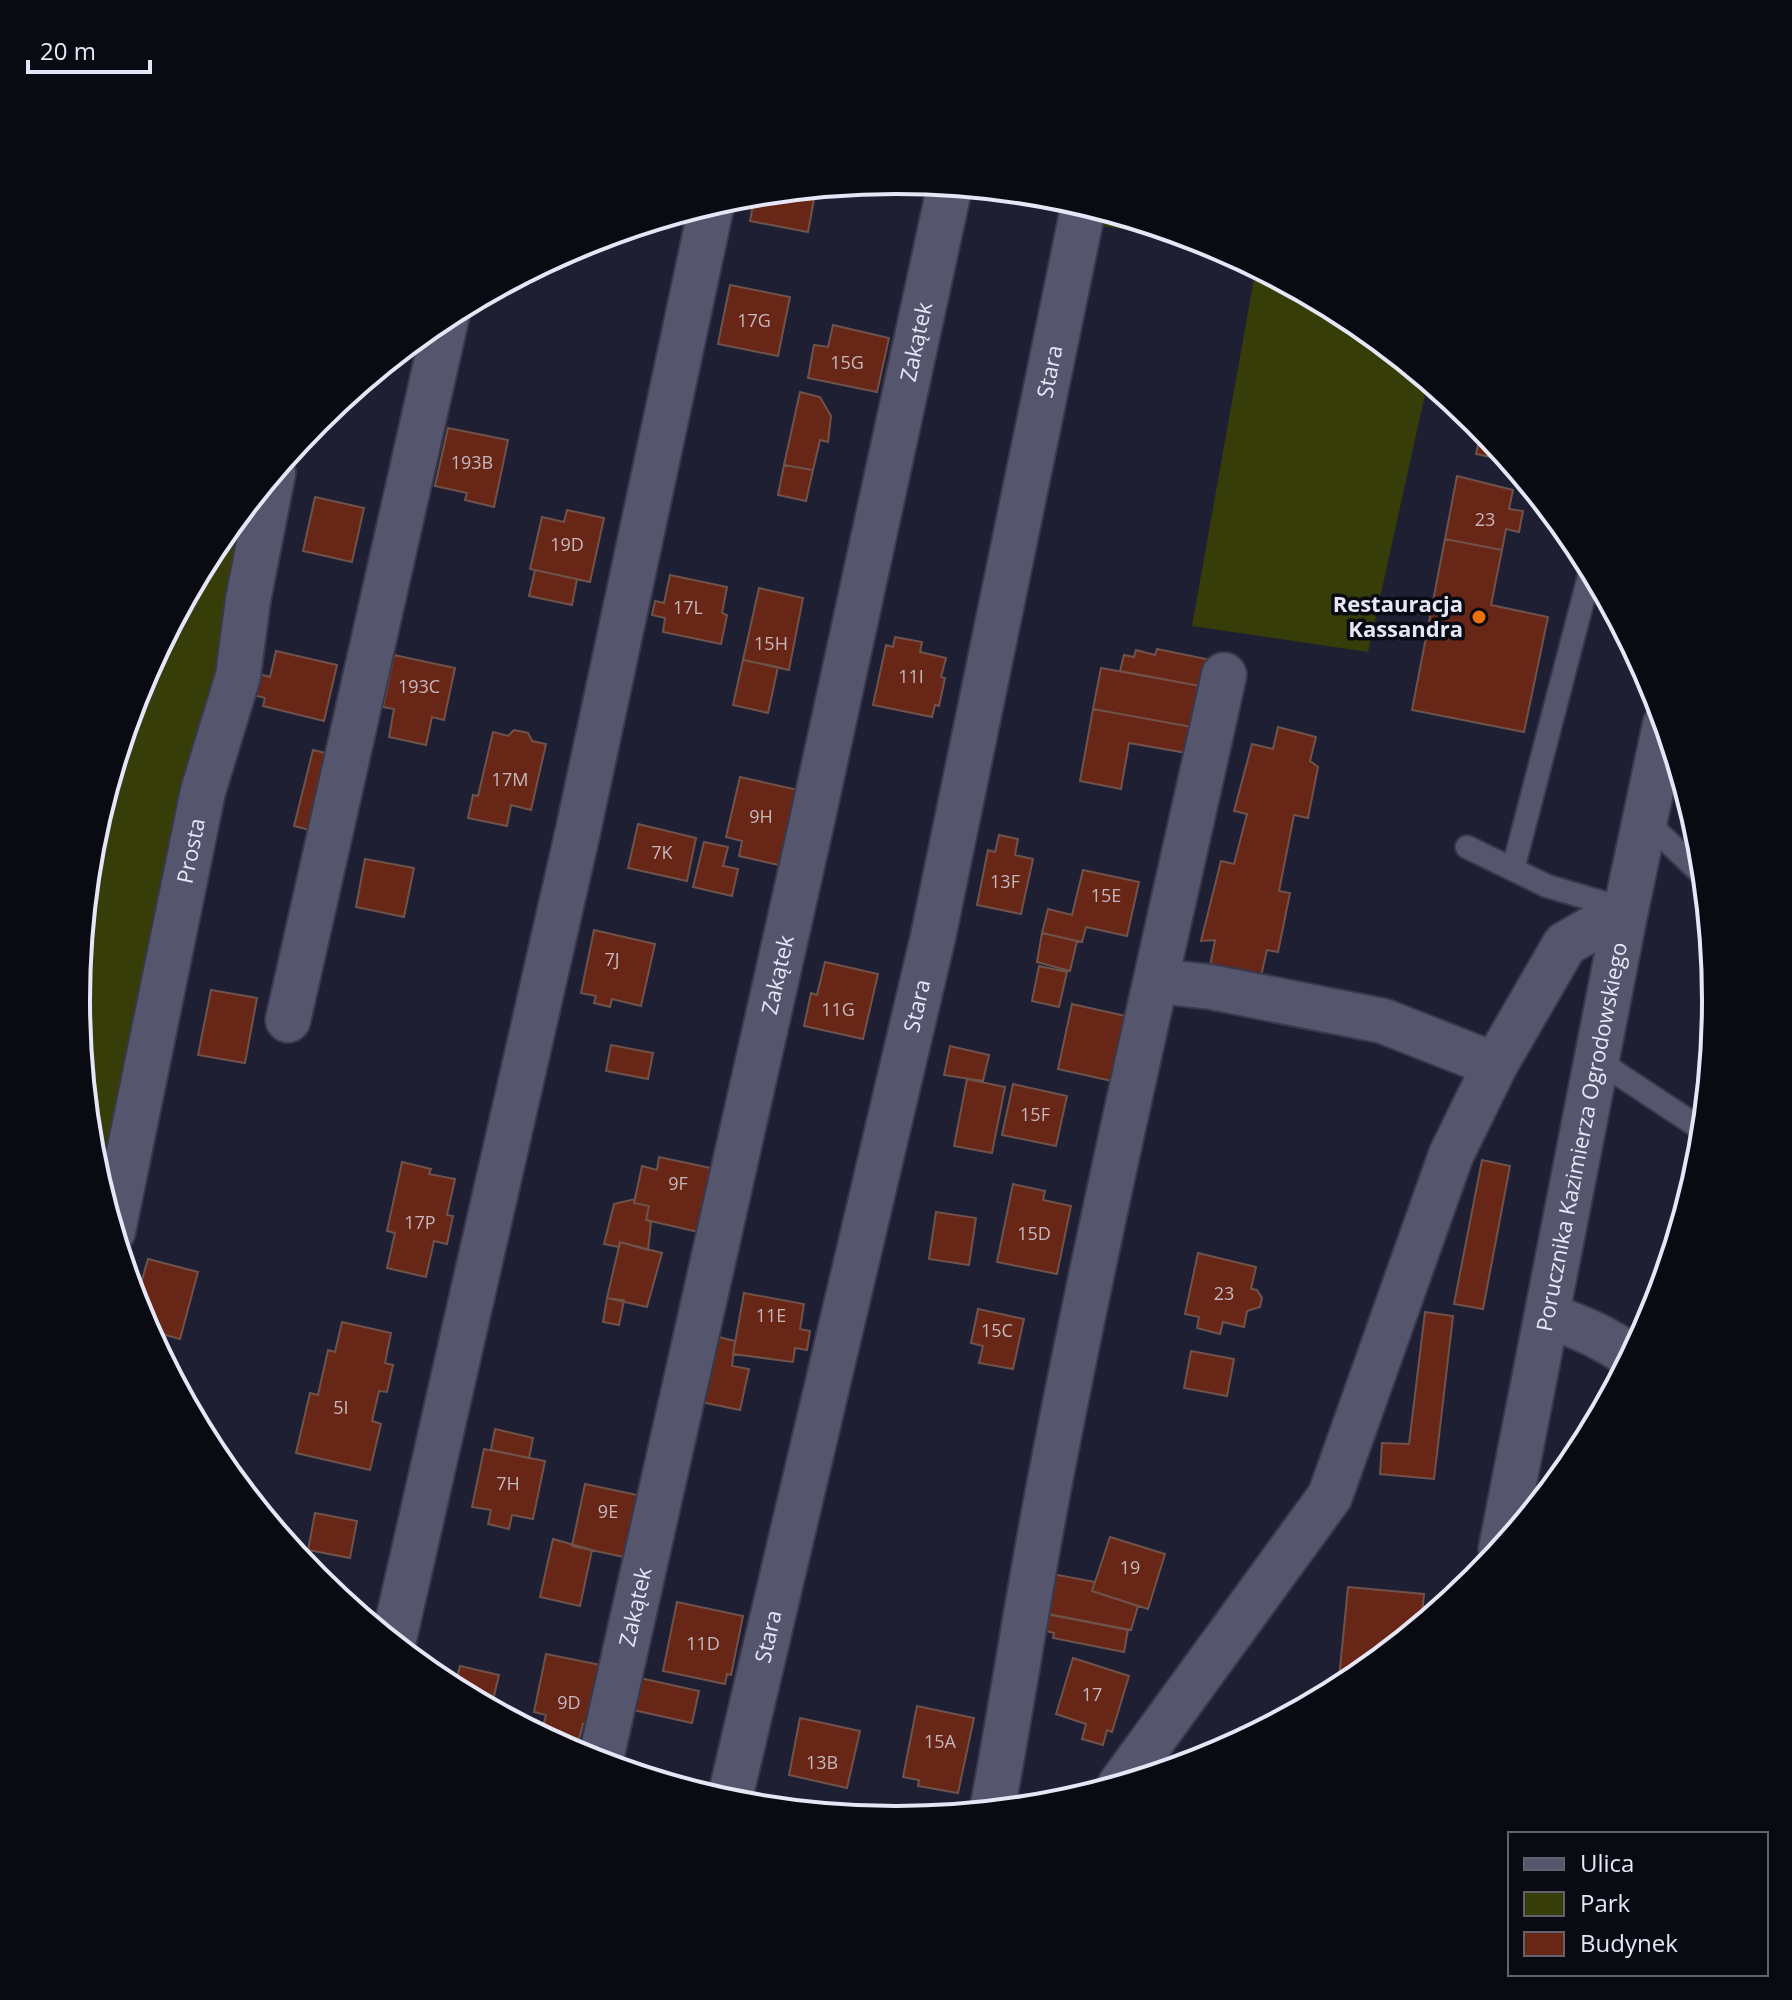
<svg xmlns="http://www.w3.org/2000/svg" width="1792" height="2000" font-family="'Open Sans',sans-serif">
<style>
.green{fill:#363d09}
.building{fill:#682617;stroke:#6f534b;stroke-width:2}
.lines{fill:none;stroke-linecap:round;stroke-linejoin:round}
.lane-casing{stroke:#3a394b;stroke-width:26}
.street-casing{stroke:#3a394b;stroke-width:48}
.lane{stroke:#55556e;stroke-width:22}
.street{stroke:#55556e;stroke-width:44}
.food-dot{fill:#e8710a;stroke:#0a0a13;stroke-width:3}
.labels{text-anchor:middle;stroke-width:7;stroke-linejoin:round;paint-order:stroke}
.number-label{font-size:18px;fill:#c6b7be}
.street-label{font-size:22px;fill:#e6e7f6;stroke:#0a0a13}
.poi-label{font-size:22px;font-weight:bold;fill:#e6e7f6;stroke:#0a0a13;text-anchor:end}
.rim{fill:none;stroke:#e6e7f6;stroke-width:4}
</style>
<rect width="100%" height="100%" fill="#1f1f34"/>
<path class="green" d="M 1100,209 L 1185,235 L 1184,239 L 1097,225 Z
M 1256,267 L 1352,318 L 1428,381 L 1368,652 L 1192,626 Z
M 257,492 L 104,1200 L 92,1160 L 76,1000 L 92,840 L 139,686 L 214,544 Z"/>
<path class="building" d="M 816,188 L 808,232 L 750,221 L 755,194 Z
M 730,285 L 790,297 L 778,356 L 718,344 Z
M 833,325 L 889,338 L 877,392 L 808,378 L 814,345 L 828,347 Z
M 800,392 L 820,397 L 831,416 L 828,442 L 820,440 L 813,470 L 784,465 Z
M 1482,427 L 1509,461 L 1476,454 Z
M 448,428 L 508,440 L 494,507 L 465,500 L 467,493 L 435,486 Z
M 784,465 L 813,470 L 806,501 L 778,495 Z
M 1457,476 L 1513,490 L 1509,509 L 1523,511 L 1519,532 L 1506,529 L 1502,550 L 1445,539 Z
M 315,497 L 364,508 L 352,562 L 303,551 Z
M 567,510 L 604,518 L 590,582 L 530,569 L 542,517 L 564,522 Z
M 1445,539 L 1502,550 L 1491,605 L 1548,617 L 1524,732 L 1412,710 Z
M 535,570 L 577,579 L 572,605 L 529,596 Z
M 670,575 L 727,587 L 722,613 L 727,615 L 721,644 L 663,632 L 665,618 L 652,615 L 655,601 L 664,603 Z
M 759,588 L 803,598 L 789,670 L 743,660 Z
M 895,637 L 922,642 L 920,652 L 946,658 L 941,677 L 945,678 L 939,706 L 935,705 L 932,717 L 873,705 L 886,645 L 893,647 Z
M 1157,649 L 1206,659 L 1200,686 L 1120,671 L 1124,655 L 1134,657 L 1136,650 L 1155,655 Z
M 276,651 L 337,665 L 324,721 L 263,706 L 265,698 L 254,695 L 259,674 L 270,677 Z
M 394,655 L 455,668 L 444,720 L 432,717 L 426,745 L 389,737 L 394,709 L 383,707 Z
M 743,660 L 778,667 L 768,713 L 733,705 Z
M 1101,668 L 1200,686 L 1192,727 L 1093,709 Z
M 1093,709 L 1192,727 L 1187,753 L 1129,743 L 1121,789 L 1080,781 Z
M 1278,727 L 1316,737 L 1310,761 L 1318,767 L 1308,818 L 1294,815 L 1279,891 L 1290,893 L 1278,952 L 1267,950 L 1261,976 L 1210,966 L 1215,940 L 1201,941 L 1221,861 L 1234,864 L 1247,814 L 1234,811 L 1252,744 L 1273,749 Z
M 514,730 L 528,733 L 532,741 L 546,744 L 531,810 L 511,805 L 507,826 L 468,818 L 473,795 L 478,796 L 493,732 L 508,736 Z
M 313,750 L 338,756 L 310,830 L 294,826 Z
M 740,777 L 798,790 L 779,865 L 739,856 L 742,841 L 726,837 Z
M 638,824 L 696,838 L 687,881 L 628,868 Z
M 999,835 L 1018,839 L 1015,855 L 1033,859 L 1021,914 L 977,905 L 988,850 L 995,852 Z
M 704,842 L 728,847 L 723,866 L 738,869 L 732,896 L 693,887 Z
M 365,859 L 414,868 L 404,917 L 356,907 Z
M 1083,870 L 1139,882 L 1127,936 L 1086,927 L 1082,942 L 1042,933 L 1048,909 L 1072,915 Z
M 594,930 L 655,944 L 641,1006 L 612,999 L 610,1007 L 594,1003 L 596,996 L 581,993 Z
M 1042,933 L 1077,941 L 1070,971 L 1037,962 Z
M 825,962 L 878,974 L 863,1039 L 804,1026 L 811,993 L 817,995 Z
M 1039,966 L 1067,972 L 1059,1007 L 1032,1001 Z
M 211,990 L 257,998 L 245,1063 L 198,1055 Z
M 1072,1004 L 1130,1017 L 1116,1082 L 1058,1069 Z
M 611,1045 L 653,1053 L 648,1079 L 606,1071 Z
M 950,1046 L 989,1055 L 983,1081 L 944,1075 Z
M 967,1079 L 1005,1087 L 992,1153 L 954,1146 Z
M 1013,1084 L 1067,1096 L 1056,1146 L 1002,1135 Z
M 659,1157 L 720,1170 L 707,1234 L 646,1220 L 649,1206 L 634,1203 L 642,1166 L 657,1170 Z
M 1482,1160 L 1510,1166 L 1483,1309 L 1454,1304 Z
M 402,1162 L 431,1169 L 429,1174 L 455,1179 L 447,1215 L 453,1216 L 447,1244 L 434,1241 L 426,1277 L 387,1268 L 395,1233 L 387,1231 Z
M 1013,1184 L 1045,1191 L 1043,1200 L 1071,1206 L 1057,1274 L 997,1262 Z
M 635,1199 L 634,1203 L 649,1206 L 646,1220 L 651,1222 L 648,1250 L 620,1242 L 619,1247 L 604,1244 L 614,1204 Z
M 936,1212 L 976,1218 L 969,1265 L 929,1259 Z
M 620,1242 L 662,1253 L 647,1307 L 607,1298 Z
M 1198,1253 L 1256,1267 L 1251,1289 L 1257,1290 L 1262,1298 L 1260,1307 L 1247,1311 L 1244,1327 L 1223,1322 L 1220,1334 L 1197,1328 L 1199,1317 L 1185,1314 Z
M 148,1259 L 198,1272 L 180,1339 L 147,1330 L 138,1313 L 135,1304 Z
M 744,1293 L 804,1304 L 800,1329 L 810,1331 L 807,1350 L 795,1348 L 793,1362 L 733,1354 Z
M 607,1298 L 624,1300 L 619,1325 L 603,1322 Z
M 978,1309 L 1024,1319 L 1013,1369 L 979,1363 L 983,1346 L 971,1343 Z
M 1425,1312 L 1453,1316 L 1434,1479 L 1380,1474 L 1382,1443 L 1409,1444 Z
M 342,1322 L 391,1333 L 385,1363 L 393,1365 L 387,1392 L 379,1391 L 372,1421 L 381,1424 L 370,1470 L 296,1453 L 310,1393 L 318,1395 L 328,1350 L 335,1352 Z
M 715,1336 L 735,1341 L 732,1366 L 749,1369 L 740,1410 L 701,1402 Z
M 1191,1351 L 1234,1359 L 1227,1396 L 1184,1388 Z
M 495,1429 L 533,1438 L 529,1458 L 491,1450 Z
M 484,1449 L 545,1461 L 533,1519 L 512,1515 L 509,1529 L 488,1524 L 491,1510 L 472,1507 Z
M 585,1484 L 642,1496 L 638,1560 L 572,1546 Z
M 315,1513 L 357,1521 L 350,1558 L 308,1550 Z
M 1110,1537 L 1165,1554 L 1148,1609 L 1092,1591 Z
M 553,1539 L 592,1550 L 580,1606 L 540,1597 Z
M 1047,1573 L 1095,1582 L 1092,1591 L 1138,1606 L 1131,1630 L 1038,1612 Z
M 1348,1587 L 1424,1594 L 1421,1625 L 1351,1682 L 1338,1689 Z
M 677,1602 L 743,1616 L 731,1675 L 727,1674 L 725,1684 L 663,1671 Z
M 1041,1613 L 1128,1630 L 1124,1652 L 1053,1638 L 1054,1633 L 1046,1631 L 1047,1627 L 1039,1626 Z
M 546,1654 L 606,1666 L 596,1727 L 583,1724 L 579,1739 L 542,1730 L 546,1715 L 534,1712 Z
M 1073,1658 L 1129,1676 L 1112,1732 L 1107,1730 L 1103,1745 L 1082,1739 L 1086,1724 L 1056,1714 Z
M 460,1666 L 499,1675 L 493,1700 L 454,1689 Z
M 640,1678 L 699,1691 L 692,1723 L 633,1710 Z
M 458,1691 L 493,1700 L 491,1709 Z
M 917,1706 L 974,1718 L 958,1793 L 918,1786 L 919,1780 L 903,1777 Z
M 800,1718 L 860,1731 L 847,1788 L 789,1775 Z"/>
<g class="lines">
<defs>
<path id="lane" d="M 1644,819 L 1704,876
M 1467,847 L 1547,886 L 1625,909
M 1513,869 L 1591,569
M 1597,1057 L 1618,1074 L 1703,1130"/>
<g id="street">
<path d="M 1156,981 L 1211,987 L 1383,1021 L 1495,1065"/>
<path d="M 288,1020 L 447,315"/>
<path id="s1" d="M 113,1231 L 203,791 L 238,676 L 248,600 L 273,473"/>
<path d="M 1547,1316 C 1577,1325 1605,1338 1631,1356"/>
<path id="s2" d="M 1501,1549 L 1626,909 L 1665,725"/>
<path d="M 393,1643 L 578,831 L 712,203"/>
<path id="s3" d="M 600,1763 L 812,821 L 950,185"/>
<path d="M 1120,1785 L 1330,1496 L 1451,1155 L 1495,1065 L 1565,944 L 1626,909"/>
<path id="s4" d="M 729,1802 L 933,937 L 1084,204"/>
<path d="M 992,1811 C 1014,1694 1031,1576 1054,1460 C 1105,1197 1166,937 1224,675"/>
</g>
</defs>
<use href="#lane" class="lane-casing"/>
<use href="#street" class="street-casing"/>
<use href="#lane" class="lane"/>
<use href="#street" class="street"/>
</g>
<circle class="food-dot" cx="1479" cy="617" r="8"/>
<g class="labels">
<g class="number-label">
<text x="754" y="327">17G</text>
<text x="847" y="369">15G</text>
<text x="472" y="469">193B</text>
<text x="1485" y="526">23</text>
<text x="567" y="551">19D</text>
<text x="688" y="614">17L</text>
<text x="771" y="650">15H</text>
<text x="911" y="683">11I</text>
<text x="419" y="693">193C</text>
<text x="510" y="786">17M</text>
<text x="761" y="823">9H</text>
<text x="662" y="859">7K</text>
<text x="1005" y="888">13F</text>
<text x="1106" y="902">15E</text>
<text x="612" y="966">7J</text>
<text x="838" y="1016">11G</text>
<text x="1035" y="1121">15F</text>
<text x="678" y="1190">9F</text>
<text x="420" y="1229">17P</text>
<text x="1034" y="1240">15D</text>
<text x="1224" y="1300">23</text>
<text x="771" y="1322">11E</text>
<text x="997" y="1337">15C</text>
<text x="341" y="1414">5I</text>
<text x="508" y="1490">7H</text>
<text x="608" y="1518">9E</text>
<text x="1130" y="1574">19</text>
<text x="703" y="1650">11D</text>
<text x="1092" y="1701">17</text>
<text x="569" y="1709">9D</text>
<text x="940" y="1748">15A</text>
<text x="822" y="1769">13B</text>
</g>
<g class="street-label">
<text dy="8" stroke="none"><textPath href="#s3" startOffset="1456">Zakątek</textPath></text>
<text dy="8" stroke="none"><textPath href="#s4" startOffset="1466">Stara</textPath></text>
<text dy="8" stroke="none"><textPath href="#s1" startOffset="388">Prosta</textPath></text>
<text dy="8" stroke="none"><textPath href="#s3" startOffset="808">Zakątek</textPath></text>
<text dy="8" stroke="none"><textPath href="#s4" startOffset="818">Stara</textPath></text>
<text dy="8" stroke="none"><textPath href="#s2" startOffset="420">Porucznika Kazimierza Ogrodowskiego</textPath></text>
<text dy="8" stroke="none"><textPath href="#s3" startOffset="160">Zakątek</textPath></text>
<text dy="8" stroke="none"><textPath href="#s4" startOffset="170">Stara</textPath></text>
</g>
<g class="poi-label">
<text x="1463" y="612">Restauracja<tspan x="1463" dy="25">Kassandra</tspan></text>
</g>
</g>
<path d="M0 0H1792V2000H0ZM90 1000a806 806 0 1 1 1612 0a806 806 0 1 1-1612 0Z" fill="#0a0a13" fill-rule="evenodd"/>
<path class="rim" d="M90 1000a806 806 0 1 1 1612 0a806 806 0 1 1-1612 0Z"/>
<rect x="1508" y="1832" width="260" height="144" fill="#0a0a13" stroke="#62626e" stroke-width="2"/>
<rect x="1524" y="1858" width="40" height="12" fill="#55556e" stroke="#62626e" stroke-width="2"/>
<text x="1580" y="1872" font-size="24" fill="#e6e7f6">Ulica</text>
<rect x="1524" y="1892" width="40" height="24" fill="#363d09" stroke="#62626e" stroke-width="2"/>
<text x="1580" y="1912" font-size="24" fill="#e6e7f6">Park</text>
<rect x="1524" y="1932" width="40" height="24" fill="#682617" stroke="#62626e" stroke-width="2"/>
<text x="1580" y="1952" font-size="24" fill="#e6e7f6">Budynek</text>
<path d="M28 60v12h122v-12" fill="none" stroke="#e6e7f6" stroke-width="4"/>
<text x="40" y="60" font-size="24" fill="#e6e7f6" stroke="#0a0a13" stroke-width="6" paint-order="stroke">20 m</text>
</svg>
